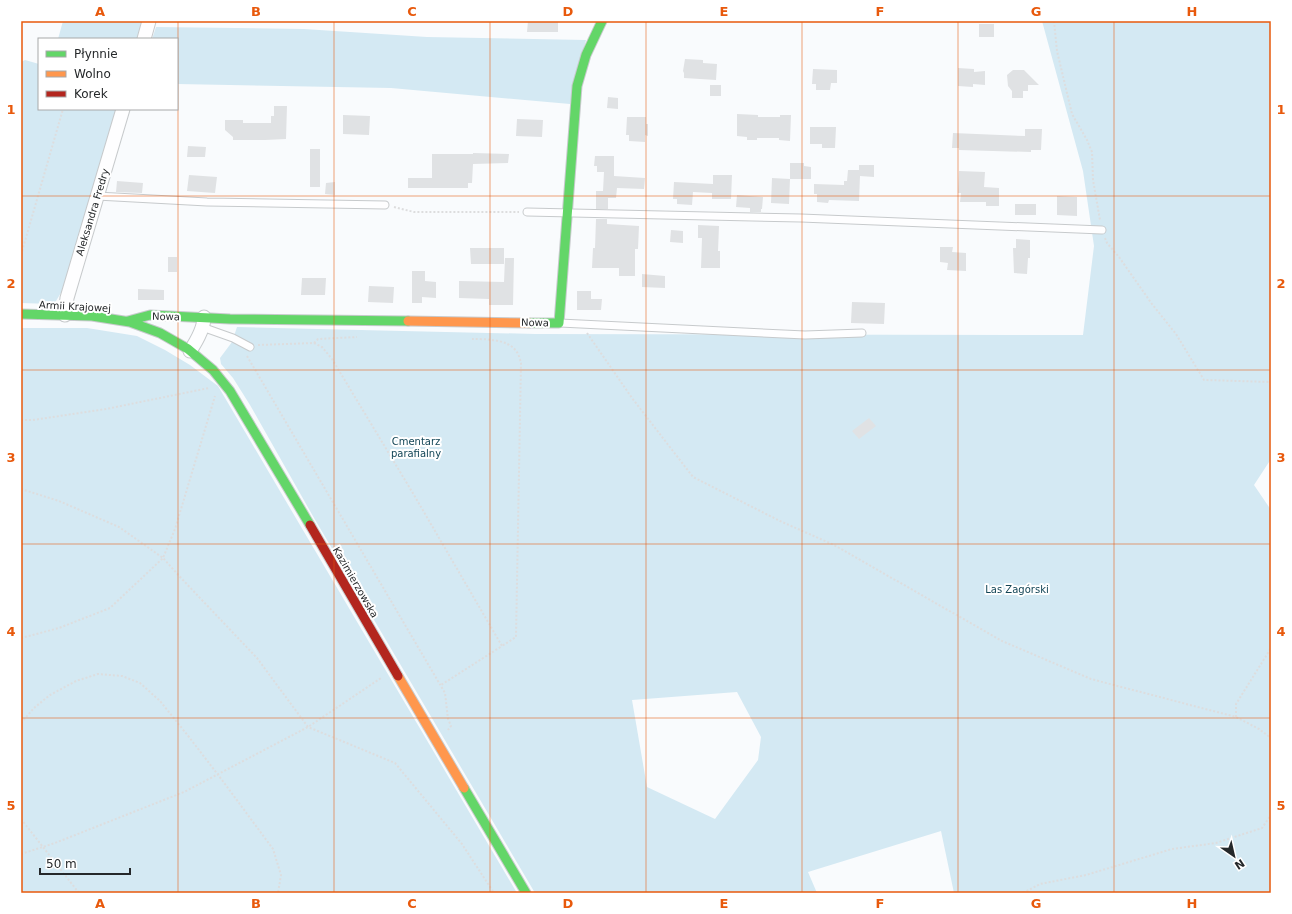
<svg xmlns="http://www.w3.org/2000/svg" width="1292" height="914" font-family="'DejaVu Sans',sans-serif">
<style>
.green{fill:#d4e9f3;fill-rule:evenodd}
.building{fill:#e0e2e4}
.lines{fill:none;stroke-linecap:round;stroke-linejoin:round}
.lane-casing{stroke:#c7cacc;stroke-width:9}
.street-casing{stroke:#c7cacc;stroke-width:15}
.fast-casing{stroke:#c7cacc;stroke-width:11}
.slow-casing{stroke:#c7cacc;stroke-width:11}
.jam-casing{stroke:#c7cacc;stroke-width:11}
.path{stroke:#ddddde;stroke-width:2;stroke-dasharray:2 2;stroke-linecap:butt}
.lane{stroke:#fefeff;stroke-width:7}
.street{stroke:#fefeff;stroke-width:13}
.fast{stroke:#63d668;stroke-width:9}
.slow{stroke:#ff974d;stroke-width:9}
.jam{stroke:#b3261e;stroke-width:9}
.grid{fill:none;stroke:#e8590c;stroke-width:1;stroke-opacity:0.55}
.labels{text-anchor:middle;stroke-width:4;stroke-linejoin:round;paint-order:stroke}
.street-label{font-size:10px;fill:#25282a;stroke:#fff}
.park-label{font-size:10px;fill:#124556;stroke:#fff}
.neatline{fill:none;stroke:#e8590c;stroke-width:1.5}
.grid-label{font-size:13px;text-anchor:middle;font-weight:bold;fill:#e8590c}
</style>
<rect width="100%" height="100%" fill="#f9fbfd"/>
<path class="green" d="M 63,21 L 142,21 L 137,39 L 58,39 Z
M 1042,21 L 1271,21 L 1271,459 L 1254,485 L 1271,510 L 1271,893 L 954,893 L 941,831 L 808,872 L 817,893 L 535,893 L 314,518 L 250,405 L 233,378 L 221,364 L 220,358 L 232,342 L 237,327 L 535,334 L 1083,335 L 1094,246 L 1083,171 ZM 737,692 L 761,737 L 758,760 L 715,819 L 647,787 L 632,700 Z
M 156,27 L 304,29 L 427,37 L 586,40 L 570,104 L 391,88 L 177,84 L 177,39 L 152,39 Z
M 25,60 L 39,64 L 39,109 L 116,109 L 62,291 L 56,301 L 51,304 L 21,303 L 21,62 Z
M 21,328 L 87,328 L 137,336 L 165,350 L 190,365 L 218,386 L 517,893 L 21,893 Z"/>
<path class="building" d="M 528,21 L 558,21 L 558,32 L 527,32 Z
M 979,24 L 994,24 L 994,37 L 979,37 Z
M 685,59 L 703,60 L 703,63 L 717,64 L 716,80 L 684,78 L 684,73 L 683,71 Z
M 958,68 L 974,69 L 974,72 L 985,71 L 985,85 L 973,84 L 973,87 L 958,86 Z
M 813,69 L 837,70 L 837,83 L 831,83 L 830,90 L 816,90 L 816,84 L 812,84 Z
M 1013,70 L 1024,70 L 1039,85 L 1028,85 L 1028,91 L 1023,91 L 1023,98 L 1012,98 L 1012,91 L 1008,86 L 1007,75 Z
M 710,85 L 721,85 L 721,96 L 710,96 Z
M 608,97 L 618,98 L 618,109 L 607,108 Z
M 274,106 L 287,106 L 286,139 L 265,140 L 233,140 L 233,137 L 225,130 L 225,120 L 243,120 L 243,123 L 271,123 L 271,116 L 274,116 Z
M 737,114 L 758,115 L 758,117 L 780,117 L 780,115 L 791,115 L 790,141 L 779,140 L 779,138 L 757,138 L 757,140 L 747,140 L 747,137 L 737,136 Z
M 343,115 L 370,116 L 369,135 L 343,134 Z
M 627,117 L 646,117 L 646,124 L 648,124 L 648,136 L 645,135 L 645,142 L 629,141 L 629,135 L 626,135 Z
M 517,119 L 543,120 L 542,137 L 516,136 Z
M 810,127 L 836,127 L 835,148 L 822,148 L 822,144 L 810,144 Z
M 1025,129 L 1042,129 L 1041,150 L 1031,150 L 1031,152 L 959,150 L 959,148 L 952,148 L 953,133 L 1025,136 Z
M 188,146 L 206,147 L 205,157 L 187,157 Z
M 310,149 L 320,149 L 320,187 L 310,187 Z
M 473,153 L 509,154 L 508,163 L 473,164 L 472,183 L 468,183 L 468,188 L 408,188 L 408,178 L 432,178 L 432,154 L 473,154 Z
M 595,156 L 614,156 L 614,176 L 645,178 L 644,189 L 617,188 L 616,198 L 608,198 L 608,209 L 596,209 L 596,191 L 603,191 L 604,172 L 597,172 L 597,166 L 594,166 Z
M 790,163 L 804,163 L 804,166 L 811,167 L 811,179 L 790,179 Z
M 859,165 L 874,165 L 874,177 L 860,176 L 859,201 L 829,200 L 828,203 L 817,202 L 817,194 L 814,194 L 814,184 L 844,185 L 844,181 L 847,181 L 848,170 L 859,170 Z
M 959,171 L 985,172 L 984,187 L 999,188 L 999,206 L 986,206 L 986,202 L 960,202 L 961,193 L 958,193 Z
M 189,175 L 217,177 L 215,193 L 187,191 Z
M 713,175 L 732,175 L 731,199 L 712,199 L 712,193 L 693,192 L 692,205 L 677,204 L 677,199 L 673,199 L 674,182 L 713,184 Z
M 772,178 L 790,179 L 789,204 L 771,203 Z
M 117,181 L 143,183 L 142,193 L 116,192 Z
M 335,182 L 335,195 L 325,194 L 326,183 Z
M 737,195 L 763,197 L 762,209 L 761,209 L 761,212 L 750,212 L 750,208 L 736,207 Z
M 1057,196 L 1077,197 L 1077,216 L 1057,215 Z
M 1015,204 L 1036,204 L 1036,215 L 1015,215 Z
M 596,219 L 607,219 L 607,224 L 639,226 L 638,249 L 635,249 L 635,276 L 619,276 L 619,268 L 592,268 L 593,248 L 595,248 Z
M 698,225 L 719,226 L 718,251 L 720,251 L 720,268 L 701,268 L 702,238 L 698,238 Z
M 671,230 L 683,231 L 683,243 L 670,242 Z
M 1016,239 L 1030,240 L 1030,258 L 1028,258 L 1027,274 L 1014,273 L 1013,248 L 1016,248 Z
M 940,247 L 953,247 L 952,252 L 966,253 L 966,271 L 947,270 L 948,263 L 940,262 Z
M 470,248 L 504,248 L 504,264 L 471,264 Z
M 168,257 L 177,257 L 177,272 L 168,272 Z
M 505,258 L 514,258 L 513,305 L 489,305 L 489,299 L 459,298 L 459,281 L 504,282 Z
M 412,271 L 425,271 L 425,281 L 436,282 L 436,298 L 422,297 L 422,303 L 412,303 Z
M 642,274 L 665,276 L 665,288 L 642,287 Z
M 302,278 L 326,278 L 325,295 L 301,295 Z
M 369,286 L 394,287 L 393,303 L 368,302 Z
M 138,289 L 164,290 L 164,300 L 138,300 Z
M 577,291 L 591,291 L 591,299 L 602,299 L 601,310 L 577,310 Z
M 852,302 L 885,303 L 884,324 L 851,323 Z
M 869,418 L 876,426 L 859,439 L 852,431 Z"/>
<g class="lines">
<defs>
<path id="lane" d="M 97,196 L 207,202 L 385,205
M 527,212 L 801,218 L 1102,230
M 560,323 L 805,335 L 862,333
M 202,327 L 233,338 L 250,347"/>
<path id="street" d="M 144,39 L 149,21
M 65,315 L 67,298 L 123,109
M 190,351 C 196,342 204,328 204,317"/>
<path id="fast" d="M 21,314 L 92,316 L 130,322 L 160,333 L 188,349 L 213,370 L 230,391 L 310,525
M 128,321 L 150,315 L 230,319 L 408,321
M 529,323 L 559,323 L 577,86 L 586,55 L 602,21
M 464,788 L 526,893"/>
<path id="slow" d="M 408,321 L 529,323
M 398,676 L 464,788"/>
<path id="jam" d="M 310,525 L 398,676"/>
</defs>
<use href="#lane" class="lane-casing"/>
<use href="#street" class="street-casing"/>
<use href="#fast" class="fast-casing"/>
<use href="#slow" class="slow-casing"/>
<use href="#jam" class="jam-casing"/>
<path class="path" d="M 1054,21 L 1057,51 L 1072,114 L 1087,140 L 1092,152 L 1093,180 L 1100,220
M 394,207 L 414,212 L 519,212
M 1105,238 L 1107,243 L 1119,257 L 1152,304 L 1176,334 L 1204,380 L 1271,382
M 21,255 L 63,109
M 587,333 L 632,398 L 693,477 L 780,521 L 834,545 L 1002,641 L 1091,679 L 1236,717 L 1259,729 L 1271,738
M 472,339 C 485,339 508,339 516,351 C 519,354 520,360 521,363 L 516,637 L 502,646
M 314,343 L 318,339 L 357,337
M 258,345 L 314,343 L 322,347 L 332,359 L 414,495 L 502,646 L 441,685
M 247,356 L 445,693 L 448,719 L 451,726 L 448,730
M 21,420 L 33,420 L 106,409 L 209,388
M 21,489 L 59,501 L 119,527 L 163,558 L 182,579 L 257,658 L 308,727 L 395,763 L 462,844 L 494,893
M 21,638 L 59,628 L 110,608 L 163,558 L 175,529 L 215,396
M 1236,717 L 1236,704 L 1271,648
M 21,723 L 34,708 L 50,695 L 76,681 L 98,674 L 122,676 L 140,683 L 160,701 L 189,737 L 222,780 L 273,849 L 281,875 L 278,893
M 21,819 L 79,893
M 21,854 L 55,843 L 184,792 L 308,727 L 381,678
M 1023,893 L 1040,884 L 1086,875 L 1172,849 L 1216,843 L 1262,828 L 1271,815"/>
<use href="#lane" class="lane"/>
<use href="#street" class="street"/>
<use href="#fast" class="fast"/>
<use href="#slow" class="slow"/>
<use href="#jam" class="jam"/>
</g>
<path class="grid" d="M 178,21 L 178,893M 334,21 L 334,893M 490,21 L 490,893M 646,21 L 646,893M 802,21 L 802,893M 958,21 L 958,893M 1114,21 L 1114,893M 21,196 L 1271,196M 21,370 L 1271,370M 21,544 L 1271,544M 21,718 L 1271,718"/>
<g class="labels">
<g class="street-label">
<text transform="translate(92 212) rotate(-73)" y="4">Aleksandra Fredry</text>
<text transform="translate(75 306) rotate(3)" y="4">Armii Krajowej</text>
<text transform="translate(166 316) rotate(1)" y="4">Nowa</text>
<text transform="translate(535 322) rotate(1)" y="4">Nowa</text>
<text transform="translate(356 582) rotate(60)" y="4">Kazimierzowska</text>
</g>
<g class="park-label">
<text x="416" y="445">Cmentarz<tspan x="416" dy="12">parafialny</tspan></text>
<text x="1017" y="593">Las Zagórski</text>
</g>
</g>
<rect width="1292" height="914" fill="none" stroke="#ffffff" stroke-width="44"/>
<rect x="38" y="38" width="140" height="72" fill="#ffffff" stroke="#a8a9aa"/>
<rect x="46" y="51" width="20" height="6" fill="#63d668" stroke="#a8a9aa"/>
<text x="74" y="58" font-size="12" fill="#25282a">Płynnie</text>
<rect x="46" y="71" width="20" height="6" fill="#ff974d" stroke="#a8a9aa"/>
<text x="74" y="78" font-size="12" fill="#25282a">Wolno</text>
<rect x="46" y="91" width="20" height="6" fill="#b3261e" stroke="#a8a9aa"/>
<text x="74" y="98" font-size="12" fill="#25282a">Korek</text>
<g transform="translate(1234 856) rotate(146)" stroke="#ffffff" stroke-width="3" paint-order="stroke">
<path d="M0-3L7 15L0 10L-7 15Z" fill="#25282a"/>
<text y="-6" font-size="11" font-weight="bold" text-anchor="middle" fill="#25282a">N</text>
</g>
<path d="M40 868v6h90v-6" fill="none" stroke="#25282a" stroke-width="2"/>
<text x="46" y="868" font-size="12" fill="#25282a" stroke="#ffffff" stroke-width="3" paint-order="stroke">50 m</text>
<rect x="22" y="22" width="1248" height="870" class="neatline"/>
<g class="grid-label">
<text x="100" y="16">A</text>
<text x="256" y="16">B</text>
<text x="412" y="16">C</text>
<text x="568" y="16">D</text>
<text x="724" y="16">E</text>
<text x="880" y="16">F</text>
<text x="1036" y="16">G</text>
<text x="1192" y="16">H</text>
<text x="11" y="114">1</text>
<text x="1281" y="114">1</text>
<text x="11" y="288">2</text>
<text x="1281" y="288">2</text>
<text x="11" y="462">3</text>
<text x="1281" y="462">3</text>
<text x="11" y="636">4</text>
<text x="1281" y="636">4</text>
<text x="11" y="810">5</text>
<text x="1281" y="810">5</text>
<text x="100" y="908">A</text>
<text x="256" y="908">B</text>
<text x="412" y="908">C</text>
<text x="568" y="908">D</text>
<text x="724" y="908">E</text>
<text x="880" y="908">F</text>
<text x="1036" y="908">G</text>
<text x="1192" y="908">H</text>
</g>
</svg>
